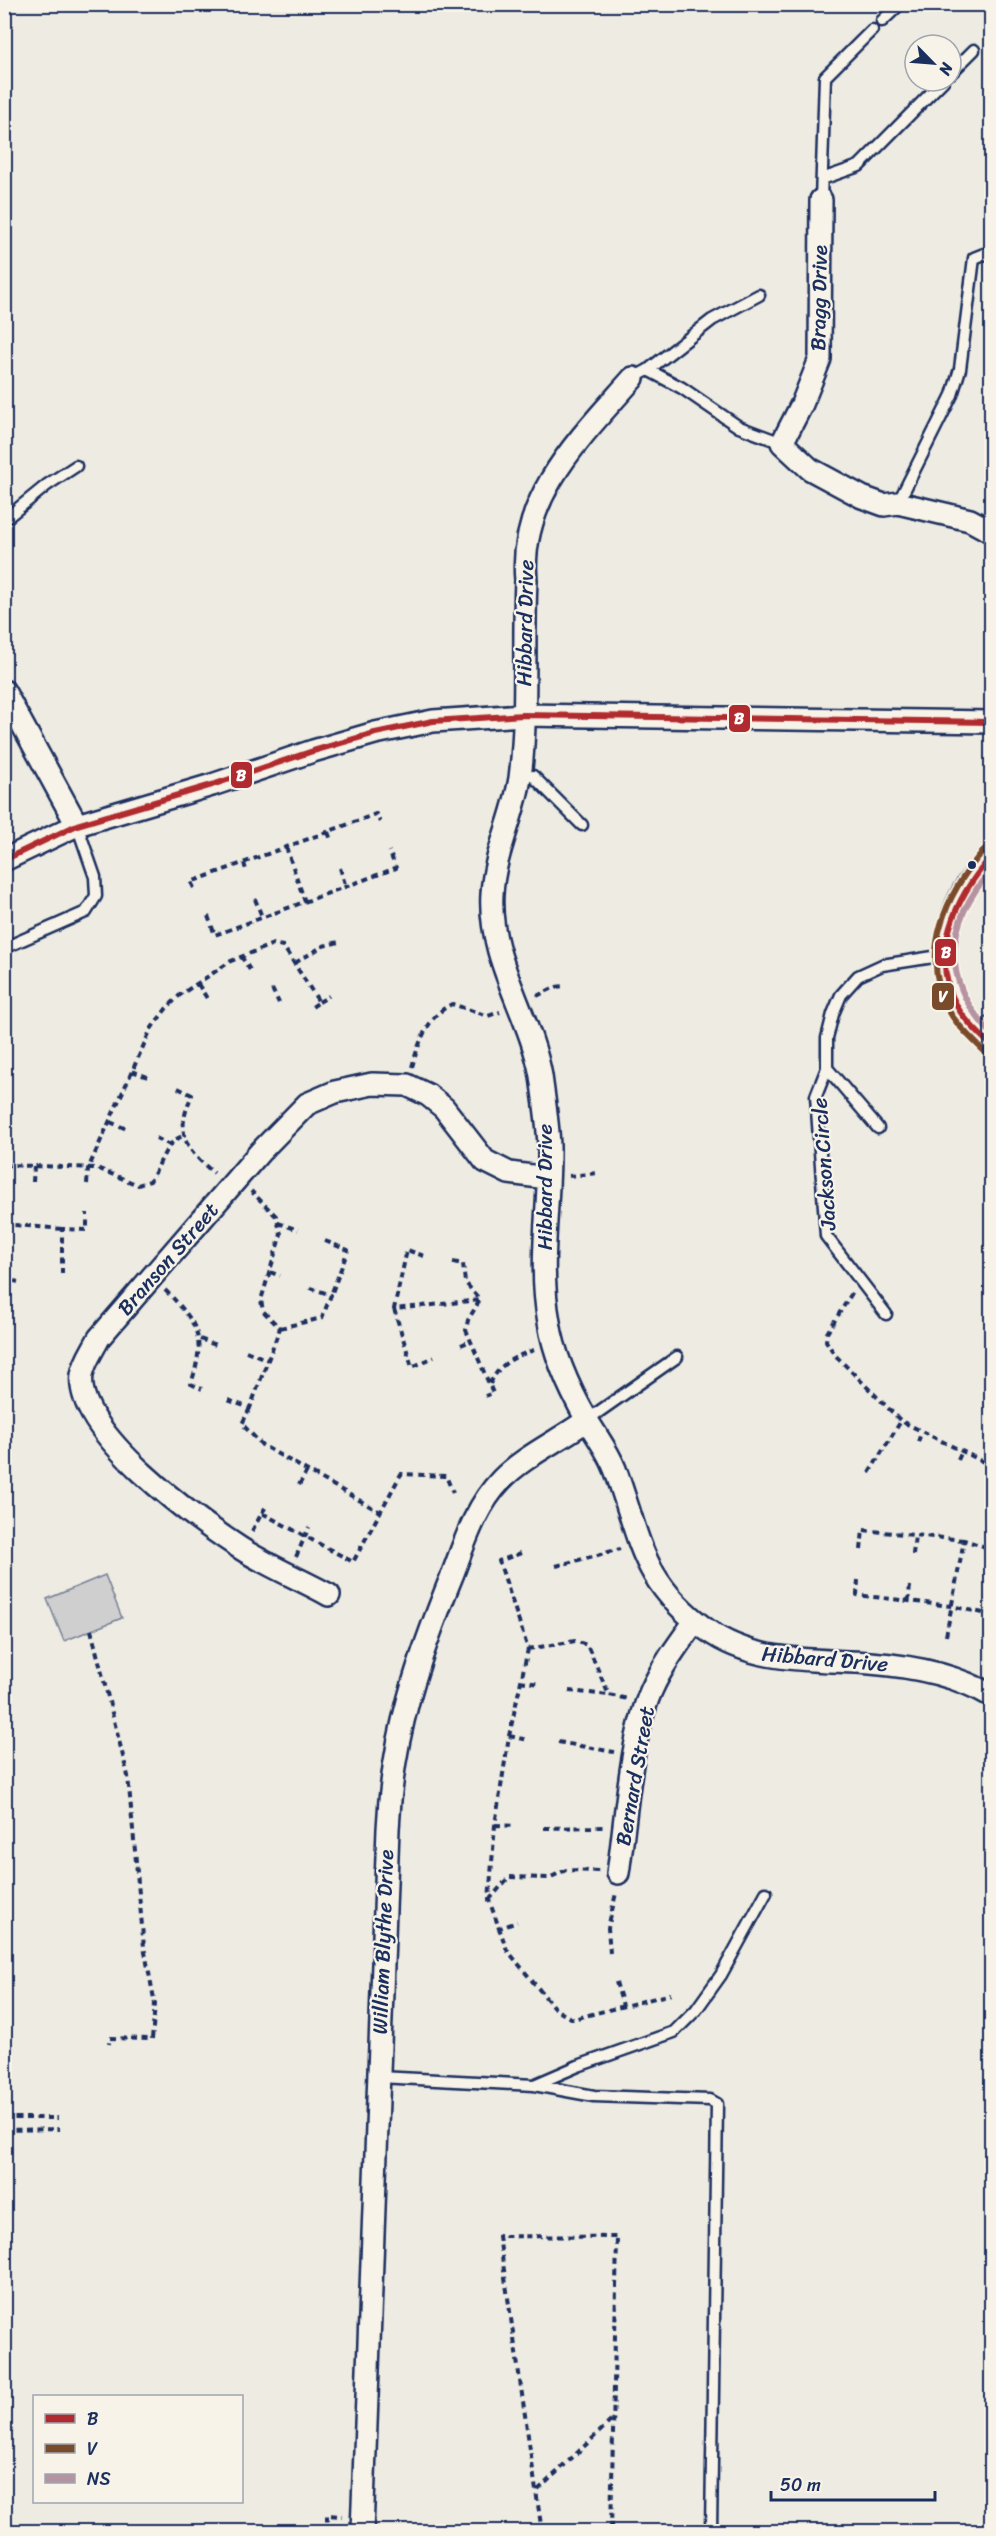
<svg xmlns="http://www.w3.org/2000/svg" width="996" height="2536" font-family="Sriracha,sans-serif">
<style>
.green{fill:#cfcfcf;stroke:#757f96;stroke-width:1.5}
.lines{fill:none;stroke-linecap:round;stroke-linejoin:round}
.service-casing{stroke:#1b2f5e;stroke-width:15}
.minor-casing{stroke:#1b2f5e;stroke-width:26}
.path{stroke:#1b2f5e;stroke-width:4;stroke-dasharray:6 4.5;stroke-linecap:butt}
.service{stroke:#f7f3e8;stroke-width:10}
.minor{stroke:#f7f3e8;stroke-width:21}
.bus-1-casing{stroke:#f7f3e8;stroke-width:10}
.bus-2-casing{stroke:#f7f3e8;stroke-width:10}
.bus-3-casing{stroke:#f7f3e8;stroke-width:10}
.bus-1{stroke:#b02a2f;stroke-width:6}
.bus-2{stroke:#7a4b2a;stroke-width:6}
.bus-3{stroke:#b693a1;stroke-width:6}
.bus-dot{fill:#1b2f5e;stroke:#f7f3e8;stroke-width:2}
.labels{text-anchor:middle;stroke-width:4.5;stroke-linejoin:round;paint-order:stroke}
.street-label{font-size:21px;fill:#1b2f5e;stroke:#f7f3e8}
.line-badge{stroke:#f7f3e8;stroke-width:2}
.badge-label{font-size:16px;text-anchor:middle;font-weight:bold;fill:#fff}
</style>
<rect width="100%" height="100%" fill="#eeebe2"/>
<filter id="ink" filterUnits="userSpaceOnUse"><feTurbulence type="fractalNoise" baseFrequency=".0167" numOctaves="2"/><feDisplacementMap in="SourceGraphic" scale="12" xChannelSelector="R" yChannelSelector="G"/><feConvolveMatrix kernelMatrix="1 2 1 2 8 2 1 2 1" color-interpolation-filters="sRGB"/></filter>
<g filter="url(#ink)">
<path class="green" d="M 105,1575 L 122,1618 L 64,1641 L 47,1599 Z"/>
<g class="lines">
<defs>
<path id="service" d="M 882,21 L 900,4
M 951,73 L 974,50
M 822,179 L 859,166 L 943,81
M 821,200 L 825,77 L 872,30
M 648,370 L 712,320 L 759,295
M 633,378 L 648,370 L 682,388 L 739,427 L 782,443
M 898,503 L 952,395 L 960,369 L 974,258 L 984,254 L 992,255
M 4,520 L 47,485 L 76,466
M 533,776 L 582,825
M 4,948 L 86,912 L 96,896 L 95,877 L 77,825
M 978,1033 L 992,1020
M 827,1068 L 878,1128
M 886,1314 L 826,1236 L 816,1096 L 827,1068 L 827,1038 L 833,1014 L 841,995 L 858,976 L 882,965 L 946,955
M 587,1420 L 677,1357
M 379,2077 L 534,2085 L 594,2096 L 710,2100 L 717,2104 L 711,2532
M 534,2085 L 578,2066 L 674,2032 L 696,2010 L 721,1975 L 766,1893"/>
<path id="minor" d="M 821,200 L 820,359 L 802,404 L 782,443 L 810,469 L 862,497 L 884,505 L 898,503 L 970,520 L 992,532
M 633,378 C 582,436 518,497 526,580 C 523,645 528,713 520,778 C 514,817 494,854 492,894 C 488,959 530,1014 541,1076 C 544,1099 548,1123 549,1146 C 550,1205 538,1264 549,1322 C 554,1356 570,1390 587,1420 C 597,1437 608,1451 615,1469 C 641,1540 640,1581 707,1630 C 754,1664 814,1659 870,1663 C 911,1666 955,1674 992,1696
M 4,691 L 77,825
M 992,855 C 984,864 975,874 968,884 C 946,918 935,972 958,1008 C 967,1022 980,1035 992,1047
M 4,860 L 77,825 L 212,785 L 313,751 L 375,733 L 433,721 L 523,715 L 992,722
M 329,1595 C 300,1579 268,1566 240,1548 C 197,1520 74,1432 82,1375 C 84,1362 93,1350 99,1338 L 260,1152 L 307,1104 L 335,1092 L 372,1084 L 407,1085 L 428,1095 L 444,1108 L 485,1161 L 509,1173 L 547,1178
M 618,1873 C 626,1820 630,1739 651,1691 C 662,1666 679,1643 695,1621
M 362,2532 L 388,1829 C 392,1735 418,1659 453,1573 C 465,1541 476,1506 501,1480 C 524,1456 560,1440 587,1420"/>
</defs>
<use href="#service" class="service-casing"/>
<use href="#minor" class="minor-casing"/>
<path class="path" d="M 328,832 L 331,840
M 286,847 L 305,902
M 244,863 L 246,870
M 340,868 L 346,887
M 194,888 L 191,882 L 376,814 L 380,822
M 255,899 L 262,917
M 208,916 L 215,935 L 396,868 L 389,851
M 241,956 L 250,970
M 295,963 L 323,946 L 339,942
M 198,984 L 208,1000
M 272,989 L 279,1003
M 537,996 L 555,987 L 564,986
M 319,1002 L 329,996
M 412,1067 C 419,1042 428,1015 452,1004 L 488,1016 L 500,1012
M 132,1071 L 150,1078
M 178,1088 L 192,1095 C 175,1133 184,1148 214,1173
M 110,1122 L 127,1129
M 156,1138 L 170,1145
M 4,1165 L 97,1168 L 138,1185 L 150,1181 C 160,1167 166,1138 185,1136
M 569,1176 L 598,1173
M 33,1182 L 34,1166
M 87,1184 L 88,1169 L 151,1029 L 166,1009 L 180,995 L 231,961 L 273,944 L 283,946 L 319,1002 L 312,1007
M 278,1223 L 298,1230
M 4,1224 L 62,1229
M 325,1241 L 348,1250 L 331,1295
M 424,1256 L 407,1250 L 394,1309 L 480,1300
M 453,1262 L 463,1264 L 465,1282 L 480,1300 L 468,1320 L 466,1330 L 493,1393 L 485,1396
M 270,1272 L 280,1276
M 62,1274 L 62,1229 L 87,1230 L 87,1213
M 4,1278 L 18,1282
M 165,1290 C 199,1324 206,1337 191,1384 L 202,1389
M 852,1293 L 827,1333 L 826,1341 L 835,1355 L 901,1421 L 992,1466
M 394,1309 L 412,1367 L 434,1357
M 280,1328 L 322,1318 L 331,1295 L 308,1287
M 200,1339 L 218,1346
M 461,1345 L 470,1341
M 246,1351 L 268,1360
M 490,1384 C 499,1364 513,1357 534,1350
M 228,1400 L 250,1408 L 280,1328 L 263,1311 L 261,1300 L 281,1234 L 276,1216 L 251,1191
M 250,1408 L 242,1424 L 262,1445 L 380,1512
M 918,1442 L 921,1433
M 958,1460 L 962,1451
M 869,1473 L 901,1421
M 299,1485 L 307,1471
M 262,1513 L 267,1505
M 252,1531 L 262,1513 L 353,1562 L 401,1474 L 446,1476 L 453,1493
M 861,1550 L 863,1530 L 964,1540
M 521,1553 L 499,1561 L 528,1649 L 509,1736 L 495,1825 L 489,1900 L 507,1950 L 556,2010 L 573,2019 L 671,1994
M 913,1555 L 915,1535
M 296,1557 L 309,1527
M 556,1566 L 620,1549
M 858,1580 L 857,1595 L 951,1606 L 992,1615
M 908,1602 L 910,1586
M 91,1630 L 128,1776 L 144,1947 L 155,2004 L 152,2039 L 110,2038 L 109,2044
M 946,1636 L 964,1540 L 992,1549
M 528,1649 L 575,1641 L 587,1645 L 609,1695 L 628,1699
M 520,1681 L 539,1684
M 569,1691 L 609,1695
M 509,1736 L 528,1740
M 558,1742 L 614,1752
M 495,1825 L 515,1826
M 544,1828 L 604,1827
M 489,1900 L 509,1877 L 549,1878 L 566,1870 L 599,1871
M 497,1929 L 517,1922
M 610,1953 L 608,1928 L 616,1893
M 616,1982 L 623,2006
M 4,2118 L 58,2118
M 4,2130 L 60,2129
M 538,2490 L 613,2419
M 327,2532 L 327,2515 L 342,2516
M 542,2532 L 499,2236 L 617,2237 L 611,2532"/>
<use href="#service" class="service"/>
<use href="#minor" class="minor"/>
<defs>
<path id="bus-1" d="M 992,856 C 956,896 927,956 958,1008 C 966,1022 980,1035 992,1046
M 4,860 L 77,825 L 212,785 L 313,751 L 375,733 L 433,721 L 523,715 L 992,722"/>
<path id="bus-2" d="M 985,849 C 946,893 918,954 949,1011 C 958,1027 973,1040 986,1053"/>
<path id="bus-3" d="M 992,869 C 944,924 940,981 992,1034"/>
</defs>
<use href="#bus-1" class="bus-1-casing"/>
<use href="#bus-2" class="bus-2-casing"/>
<use href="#bus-3" class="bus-3-casing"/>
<use href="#bus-1" class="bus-1"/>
<use href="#bus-2" class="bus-2"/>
<use href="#bus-3" class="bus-3"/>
</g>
</g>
<circle class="bus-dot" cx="972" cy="865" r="5"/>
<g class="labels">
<g class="street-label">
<text transform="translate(819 298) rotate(-89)" y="7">Bragg Drive</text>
<text transform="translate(525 623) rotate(-89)" y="7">Hibbard Drive</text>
<text transform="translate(824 1164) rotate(-94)" y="7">Jackson Circle</text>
<text transform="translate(545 1187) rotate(-90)" y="7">Hibbard Drive</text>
<text transform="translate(168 1259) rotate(-49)" y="7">Branson Street</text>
<text transform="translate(825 1659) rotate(5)" y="7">Hibbard Drive</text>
<text transform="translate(635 1776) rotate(-80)" y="7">Bernard Street</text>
<text transform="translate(383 1942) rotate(-88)" y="7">William Blythe Drive</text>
</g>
</g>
<g class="line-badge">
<rect x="728" y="704" width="23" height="29" rx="6" fill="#b02a2f"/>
<rect x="230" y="761" width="23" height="28" rx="6" fill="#b02a2f"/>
<rect x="934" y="938" width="23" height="29" rx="6" fill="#b02a2f"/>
<rect x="931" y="982" width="24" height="29" rx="6" fill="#7a4b2a"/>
</g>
<g class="badge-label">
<text x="739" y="724">B</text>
<text x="241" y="781">B</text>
<text x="946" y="958">B</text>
<text x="943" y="1002">V</text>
</g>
<rect width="996" height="2536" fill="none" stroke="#f7f3e8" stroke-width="24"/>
<rect x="12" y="12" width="972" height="2512" fill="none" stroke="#1b2f5e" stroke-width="2" filter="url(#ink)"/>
<rect x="33" y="2395" width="210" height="108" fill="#f7f3e8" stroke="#9fa5b1" stroke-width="1.5"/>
<rect x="45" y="2414" width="30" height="9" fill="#b02a2f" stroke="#9fa5b1" stroke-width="1.5"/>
<text x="87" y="2425" font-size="18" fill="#1b2f5e">B</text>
<rect x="45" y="2444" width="30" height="9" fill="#7a4b2a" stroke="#9fa5b1" stroke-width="1.5"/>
<text x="87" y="2455" font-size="18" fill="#1b2f5e">V</text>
<rect x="45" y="2474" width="30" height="9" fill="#b693a1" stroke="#9fa5b1" stroke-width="1.5"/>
<text x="87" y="2485" font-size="18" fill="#1b2f5e">NS</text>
<g transform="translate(933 63) rotate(115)"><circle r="28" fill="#f7f3e8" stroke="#9fa5b1" stroke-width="1.5"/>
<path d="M0-4.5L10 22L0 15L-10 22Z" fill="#1b2f5e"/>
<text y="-9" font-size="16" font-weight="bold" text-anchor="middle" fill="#1b2f5e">N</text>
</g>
<path d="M771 2491v9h164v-9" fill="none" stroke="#1b2f5e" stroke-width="3"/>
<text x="780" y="2491" font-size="18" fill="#1b2f5e" stroke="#f7f3e8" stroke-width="4.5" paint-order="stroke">50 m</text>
</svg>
